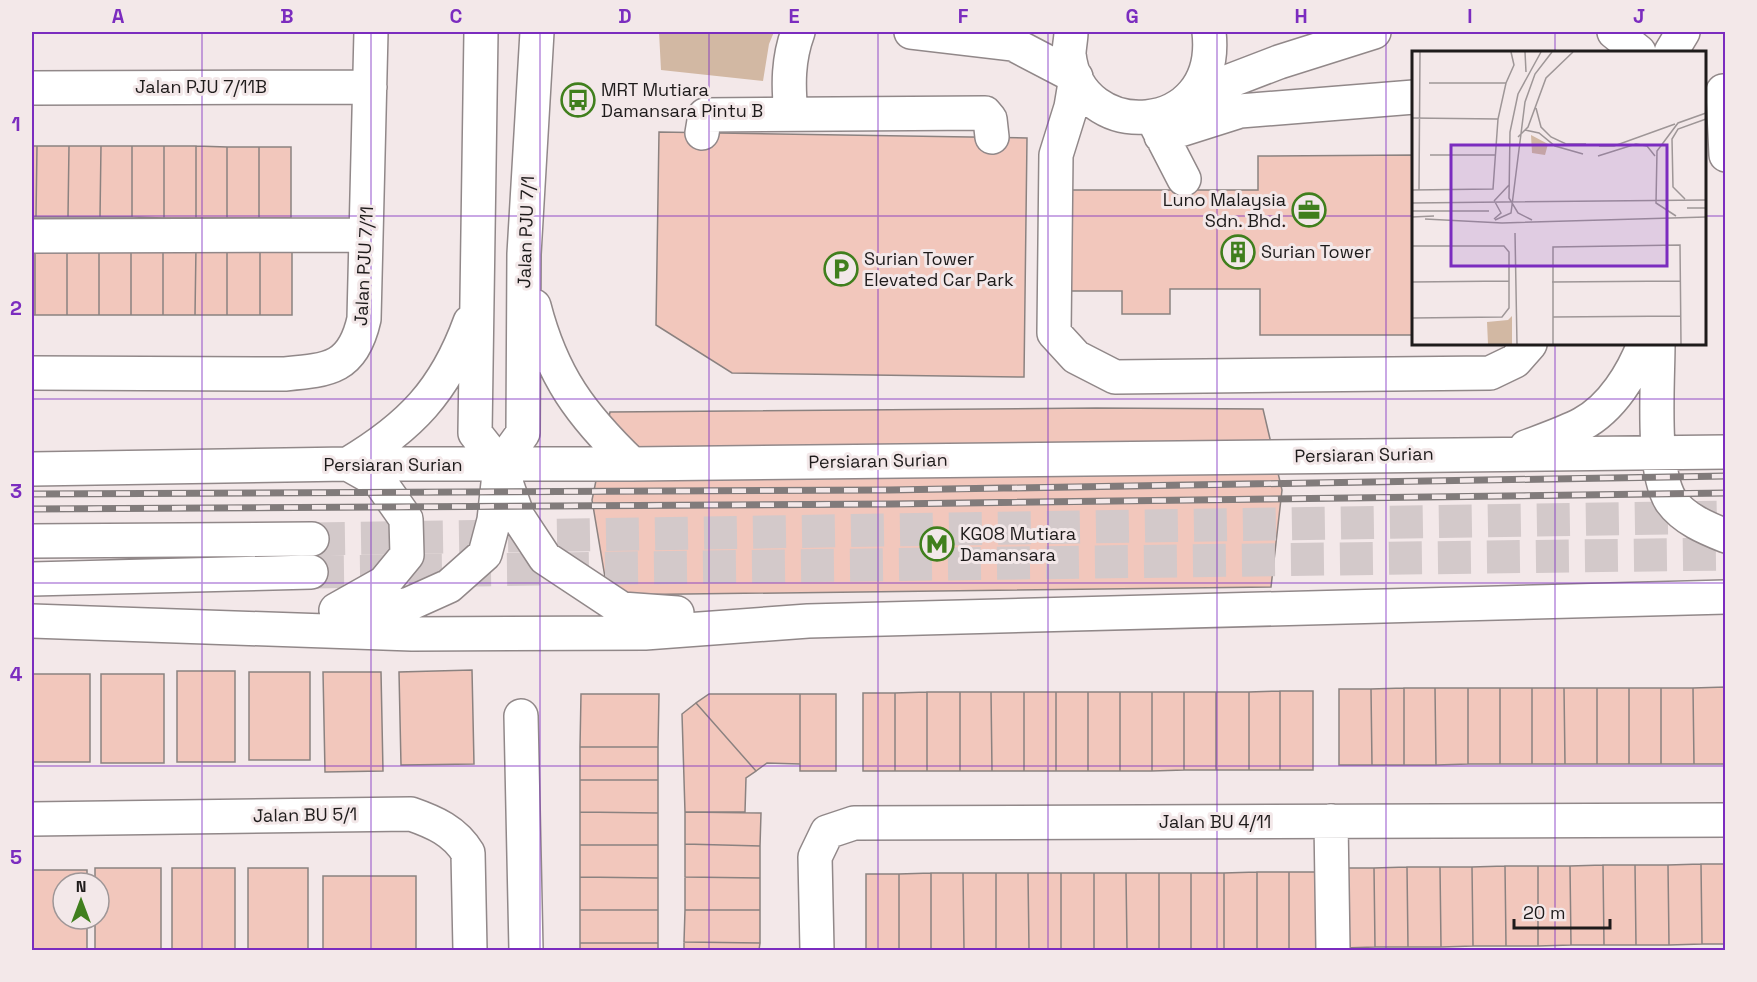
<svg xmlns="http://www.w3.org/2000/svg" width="1757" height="982" font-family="'Space Grotesk',sans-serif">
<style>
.green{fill:#d2b8a3}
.building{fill:#f2c7bc;stroke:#8b8280;stroke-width:1.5}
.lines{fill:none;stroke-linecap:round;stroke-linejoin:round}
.major-tunnel{stroke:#d3c9ca;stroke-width:33;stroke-dasharray:33 16;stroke-linecap:butt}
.minor-casing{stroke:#918889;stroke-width:36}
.major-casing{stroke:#918889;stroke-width:36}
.minor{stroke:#fff;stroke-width:33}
.major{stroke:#fff;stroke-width:33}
.rail-casing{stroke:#817b7b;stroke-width:7}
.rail{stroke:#f3e8e9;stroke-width:4.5;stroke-dasharray:14;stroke-linecap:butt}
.grid{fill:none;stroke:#7b2cbf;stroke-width:1.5;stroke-opacity:0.55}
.labels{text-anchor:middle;stroke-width:6;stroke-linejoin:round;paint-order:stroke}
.street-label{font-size:18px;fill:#1e1b1b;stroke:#f3e8e9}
.poi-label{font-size:18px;fill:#1e1b1b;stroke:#f3e8e9;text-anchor:start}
.inset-road{fill:none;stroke:#9e9697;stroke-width:1.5}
.view{fill:#7b2cbf;fill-opacity:0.15;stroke:#7b2cbf;stroke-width:3}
.inset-edge{fill:none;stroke:#1e1b1b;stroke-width:3}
.neatline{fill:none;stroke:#7b2cbf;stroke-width:2}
.grid-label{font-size:20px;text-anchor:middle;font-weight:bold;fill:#7b2cbf}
</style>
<rect width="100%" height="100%" fill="#f3e8e9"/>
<path class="green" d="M 659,32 L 774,32 L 769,44 L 763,81 L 661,70 Z"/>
<path class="building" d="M 659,132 L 1027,138 L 1024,377 L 732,373 L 656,325 Z
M 32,146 L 37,146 L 36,217 L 32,217 Z
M 37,146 L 69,146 L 68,217 L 36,217 Z
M 69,146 L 101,146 L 100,217 L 68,217 Z
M 101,146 L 132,146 L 132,217 L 100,217 Z
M 132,146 L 164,146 L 164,218 L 132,217 Z
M 164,146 L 196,146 L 196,218 L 164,218 Z
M 196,146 L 227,147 L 227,218 L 196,218 Z
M 227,147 L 259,147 L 259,218 L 227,218 Z
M 259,147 L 291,147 L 291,218 L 259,218 Z
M 1414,155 L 1414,335 L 1260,335 L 1260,289 L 1170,289 L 1170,314 L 1122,314 L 1122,291 L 1063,291 L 1063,190 L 1258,190 L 1258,156 Z
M 32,246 L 35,246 L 35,315 L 32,315 Z
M 35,246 L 67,246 L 67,315 L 35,315 Z
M 67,246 L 99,246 L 99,315 L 67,315 Z
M 99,246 L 131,246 L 131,315 L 99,315 Z
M 131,246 L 163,246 L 163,315 L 131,315 Z
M 163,246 L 196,247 L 195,315 L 163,315 Z
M 196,247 L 227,247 L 227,315 L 195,315 Z
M 227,247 L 260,247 L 260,315 L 227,315 Z
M 260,247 L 292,247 L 292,315 L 260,315 Z
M 1096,408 L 1263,409 L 1282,490 L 1271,587 L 608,595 L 592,500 L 610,412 Z
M 472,670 L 474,764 L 401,765 L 399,672 Z
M 177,671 L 235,671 L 235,762 L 177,762 Z
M 249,672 L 310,672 L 310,760 L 249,760 Z
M 323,672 L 381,672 L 383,771 L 325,772 Z
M 32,674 L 90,674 L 90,762 L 32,762 Z
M 101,674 L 164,674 L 164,763 L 101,763 Z
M 1726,687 L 1726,764 L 1694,764 L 1693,688 Z
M 1404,688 L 1435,688 L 1436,765 L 1404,765 Z
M 1404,688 L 1404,765 L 1372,765 L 1371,689 Z
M 1435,688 L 1468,688 L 1468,764 L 1436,765 Z
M 1468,688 L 1500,688 L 1500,764 L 1468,764 Z
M 1500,688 L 1532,688 L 1532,764 L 1500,764 Z
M 1532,688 L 1564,688 L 1565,764 L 1532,764 Z
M 1564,688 L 1597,688 L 1597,764 L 1565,764 Z
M 1597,688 L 1629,688 L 1629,764 L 1597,764 Z
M 1629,688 L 1661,688 L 1661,764 L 1629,764 Z
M 1661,688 L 1693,688 L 1694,764 L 1661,764 Z
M 1339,689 L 1371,689 L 1372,765 L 1339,765 Z
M 1280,691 L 1313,691 L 1313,770 L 1280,770 Z
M 1280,691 L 1280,770 L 1249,770 L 1249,692 Z
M 927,692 L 960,692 L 960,771 L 927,771 Z
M 927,692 L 927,771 L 895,771 L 895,693 Z
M 960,692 L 991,692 L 992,771 L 960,771 Z
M 991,692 L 1024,692 L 1024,771 L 992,771 Z
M 1024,692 L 1056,692 L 1056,771 L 1024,771 Z
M 1056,692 L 1088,692 L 1088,771 L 1056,771 Z
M 1088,692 L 1120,692 L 1120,771 L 1088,771 Z
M 1120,692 L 1152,692 L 1152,771 L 1120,771 Z
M 1152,692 L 1184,692 L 1184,770 L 1152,771 Z
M 1184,692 L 1216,692 L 1216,770 L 1184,770 Z
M 1216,692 L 1249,692 L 1249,770 L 1216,770 Z
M 863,693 L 895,693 L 895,771 L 863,771 Z
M 581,694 L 659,694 L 658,747 L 580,747 Z
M 709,694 L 800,694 L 800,764 L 767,763 L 756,771 L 696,703 Z
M 800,694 L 836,694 L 836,771 L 800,771 Z
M 696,703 L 756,771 L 746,778 L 745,812 L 685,812 L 682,714 Z
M 580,747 L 658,747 L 658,780 L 580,780 Z
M 580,780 L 658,780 L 658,813 L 580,812 Z
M 580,812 L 658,813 L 658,845 L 580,845 Z
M 685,812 L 761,813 L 760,846 L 685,844 Z
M 685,844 L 760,846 L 760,878 L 685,877 Z
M 580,845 L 658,845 L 658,878 L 580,877 Z
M 1701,864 L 1726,864 L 1726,944 L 1702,944 Z
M 1701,864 L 1702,944 L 1669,945 L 1668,865 Z
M 1603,865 L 1635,865 L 1636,945 L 1604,945 Z
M 1603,865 L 1604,945 L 1571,945 L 1570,866 Z
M 1635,865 L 1668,865 L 1669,945 L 1636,945 Z
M 1505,866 L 1538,866 L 1538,946 L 1506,946 Z
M 1505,866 L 1506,946 L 1473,946 L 1472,867 Z
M 1538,866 L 1570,866 L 1571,945 L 1538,946 Z
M 1407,867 L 1440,867 L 1441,947 L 1408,947 Z
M 1407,867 L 1408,947 L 1375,947 L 1374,868 Z
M 1440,867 L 1472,867 L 1473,946 L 1441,947 Z
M 95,868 L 161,868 L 161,950 L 95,950 L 95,919 L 99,919 L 99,883 L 95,883 Z
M 172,868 L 235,868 L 235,950 L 172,950 Z
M 248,868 L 308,868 L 308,949 L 248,949 Z
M 1342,868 L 1374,868 L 1375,947 L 1343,948 Z
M 32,870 L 87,870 L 87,883 L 63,883 L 63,919 L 87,919 L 87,950 L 32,950 Z
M 1257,872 L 1257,950 L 1224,950 L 1224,873 Z
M 1257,872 L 1289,872 L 1289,950 L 1257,950 Z
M 1289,872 L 1322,872 L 1322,950 L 1289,950 Z
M 931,873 L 931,950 L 899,950 L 899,874 Z
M 931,873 L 963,873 L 964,950 L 931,950 Z
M 963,873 L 996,873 L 996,950 L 964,950 Z
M 996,873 L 1028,873 L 1029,950 L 996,950 Z
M 1028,873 L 1061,873 L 1061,950 L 1029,950 Z
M 1061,873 L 1094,873 L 1094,950 L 1061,950 Z
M 1094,873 L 1126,873 L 1127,950 L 1094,950 Z
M 1126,873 L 1159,873 L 1159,950 L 1127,950 Z
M 1159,873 L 1191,873 L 1191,950 L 1159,950 Z
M 1191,873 L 1224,873 L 1224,950 L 1191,950 Z
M 866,874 L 899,874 L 899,950 L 866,950 Z
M 323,876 L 416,876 L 416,950 L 323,950 Z
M 580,877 L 658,878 L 658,910 L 580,910 Z
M 685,877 L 760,878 L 760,910 L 685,910 Z
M 580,910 L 658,910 L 658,943 L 580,943 Z
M 685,910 L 760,910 L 760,943 L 684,942 Z
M 684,942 L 760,943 L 759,950 L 684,950 Z
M 580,943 L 658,943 L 658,950 L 580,950 Z"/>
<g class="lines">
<path class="major-tunnel" d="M 312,539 L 1726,517
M 311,572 L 1726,554"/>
<defs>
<path id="minor" d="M 481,32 L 475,433 L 500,465 L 518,517 L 545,558 L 622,609 L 677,613
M 911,32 L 1013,44 L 1076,77 L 1071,107 L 1056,155 L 1054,333 L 1076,357 L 1115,377 L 1490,373 L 1515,361 L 1530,344
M 1071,32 C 1071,39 1069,47 1069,54 C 1078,144 1221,139 1209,32
M 1614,32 L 1639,52
M 1671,52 L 1683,32
M 32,88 L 370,87
M 1723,91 L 1726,155
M 1193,95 L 1279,62 L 1374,32
M 791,114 C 788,85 788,59 798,32
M 1152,117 L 1184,179
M 702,133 L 705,115 L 985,113 L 990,119 L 992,137
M 1161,136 L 1240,111 L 1414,97
M 32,236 L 366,235
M 534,306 C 552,376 581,415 632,464
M 1658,344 C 1658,382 1651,470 1671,501 C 1684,519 1706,528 1726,536
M 32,373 L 285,374 C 330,370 353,368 364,319 L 371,32
M 1526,447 C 1544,440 1565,433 1582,424 C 1612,408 1633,373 1644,344
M 348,464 C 410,427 445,391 470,322
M 32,469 L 348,464 L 632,464 L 1726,452
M 336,610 L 384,583 L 407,555 L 406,519 L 380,482 L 348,464
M 340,620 L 409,604 L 449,586 L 485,554 L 494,520 L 500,465 L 523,433 L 524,254 L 537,32
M 32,621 L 412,634 L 645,633 L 808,621 L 1726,597
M 521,716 L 526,950
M 32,819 L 411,814 C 434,822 455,831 468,853 L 470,950
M 1331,821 L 1333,950
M 817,950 L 815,857 L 827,832 L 854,823 L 1726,820"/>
<path id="major" d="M 32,541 L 312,539
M 32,579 L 311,572"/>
</defs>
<use href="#minor" class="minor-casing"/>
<use href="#major" class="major-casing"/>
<use href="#minor" class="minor"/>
<use href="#major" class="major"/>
<defs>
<path id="rail" d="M 32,494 L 889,490 L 1726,476
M 32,509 L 891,504 L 1726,493"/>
</defs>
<use href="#rail" class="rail-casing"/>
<use href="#rail" class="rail"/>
</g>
<path class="grid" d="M 202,32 L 202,950M 371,32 L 371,950M 540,32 L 540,950M 709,32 L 709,950M 878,32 L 878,950M 1048,32 L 1048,950M 1217,32 L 1217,950M 1386,32 L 1386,950M 1555,32 L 1555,52M 32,216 L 1414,216M 1704,216 L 1726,216M 1555,344 L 1555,950M 32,399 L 1726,399M 32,583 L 1726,583M 32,766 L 1726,766"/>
<defs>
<symbol id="bus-ring" viewBox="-11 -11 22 22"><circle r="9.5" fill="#f3e8e9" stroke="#407f1d" stroke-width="1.5"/><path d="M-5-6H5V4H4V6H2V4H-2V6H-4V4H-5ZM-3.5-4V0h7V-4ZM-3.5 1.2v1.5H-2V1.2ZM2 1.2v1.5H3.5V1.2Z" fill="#407f1d"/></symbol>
<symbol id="office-ring" viewBox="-11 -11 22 22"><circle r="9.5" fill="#f3e8e9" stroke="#407f1d" stroke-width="1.5"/><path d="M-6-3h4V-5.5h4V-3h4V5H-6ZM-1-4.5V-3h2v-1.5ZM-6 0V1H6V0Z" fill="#407f1d"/></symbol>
<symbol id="building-ring" viewBox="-11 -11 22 22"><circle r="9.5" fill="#f3e8e9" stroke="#407f1d" stroke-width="1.5"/><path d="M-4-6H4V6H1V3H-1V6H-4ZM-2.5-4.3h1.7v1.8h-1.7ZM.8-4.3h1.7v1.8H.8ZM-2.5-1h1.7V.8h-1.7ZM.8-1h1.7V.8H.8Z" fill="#407f1d"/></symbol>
<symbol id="parking-ring" viewBox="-11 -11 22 22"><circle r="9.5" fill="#f3e8e9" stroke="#407f1d" stroke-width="1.5"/><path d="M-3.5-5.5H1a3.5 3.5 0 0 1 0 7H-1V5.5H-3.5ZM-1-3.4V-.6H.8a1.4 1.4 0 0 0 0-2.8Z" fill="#407f1d"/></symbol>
<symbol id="metro-ring" viewBox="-11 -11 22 22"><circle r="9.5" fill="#f3e8e9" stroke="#407f1d" stroke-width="1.5"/><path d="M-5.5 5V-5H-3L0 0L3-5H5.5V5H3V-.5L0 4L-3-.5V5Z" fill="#407f1d"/></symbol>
</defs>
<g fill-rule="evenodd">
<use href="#bus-ring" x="559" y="81" width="38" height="38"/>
<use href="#office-ring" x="1290" y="191" width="38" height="38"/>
<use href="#building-ring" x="1219" y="233" width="38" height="38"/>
<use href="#parking-ring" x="822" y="250" width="38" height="38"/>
<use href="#metro-ring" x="918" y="525" width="38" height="38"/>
</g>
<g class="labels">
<g class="street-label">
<text x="201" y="93">Jalan PJU 7/11B</text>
<text transform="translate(526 232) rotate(-88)" y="6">Jalan PJU 7/1</text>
<text transform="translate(364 266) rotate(-87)" y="6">Jalan PJU 7/11</text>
<text transform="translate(1364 455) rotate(-1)" y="6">Persiaran Surian</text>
<text transform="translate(878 461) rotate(-1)" y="6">Persiaran Surian</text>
<text x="393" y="471">Persiaran Surian</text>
<text transform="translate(305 815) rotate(-1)" y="6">Jalan BU 5/1</text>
<text x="1215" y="828">Jalan BU 4/11</text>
</g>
<g class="poi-label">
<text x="601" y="96">MRT Mutiara<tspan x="601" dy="21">Damansara Pintu B</tspan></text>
<text x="1286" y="206" text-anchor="end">Luno Malaysia<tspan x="1286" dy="21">Sdn. Bhd.</tspan></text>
<text x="1261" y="258">Surian Tower</text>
<text x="864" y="265">Surian Tower<tspan x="864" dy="21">Elevated Car Park</tspan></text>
<text x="960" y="540">KG08 Mutiara<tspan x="960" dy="21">Damansara</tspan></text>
</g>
</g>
<g transform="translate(1412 51)">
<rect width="294" height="294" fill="#f3e8e9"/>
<path d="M 119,84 L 136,93 L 133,104 L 120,102 ZM 100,265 L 100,293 L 76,293 L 75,271 L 96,269 Z" fill="#d2b8a3"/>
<path class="inset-road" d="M 113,1 L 114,21M 17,32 L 94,32M 124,57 L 129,76 L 139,86 L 154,93 L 174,93M 0,67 L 86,68M 113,79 L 127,82 L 143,95 L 171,103M 106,86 L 116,76 L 134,27 L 161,1M 187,95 L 202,95 L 263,73M 18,104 L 84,104M 186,105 L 224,93 L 235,95 L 243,105M 0,139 L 81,138 L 86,68 L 94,32 L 102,14 L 99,1M 7,139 L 8,1M 273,148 L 261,136 L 260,88 L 266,78 L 294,68M 82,150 L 97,134M 0,152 L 294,149M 275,157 L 294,157M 0,160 L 77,160M 264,165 L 244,152 L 245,100 L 266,72 L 294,62M 0,166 L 22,165M 13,168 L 90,172 L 294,166M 82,168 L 89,162 L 83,151M 83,169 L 99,162 L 113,51 L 123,23 L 140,1M 120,169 L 106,162 L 97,147 L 98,81 L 106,43 L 129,1M 103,182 L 105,293M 0,195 L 92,195 L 97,201 L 97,257 L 90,266 L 0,267M 0,231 L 97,230M 140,231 L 268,230M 141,266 L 269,265M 141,293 L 141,196 L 268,194 L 269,293"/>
<path class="view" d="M 39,94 L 255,94 L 255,215 L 39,215 Z"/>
<rect width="294" height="294" class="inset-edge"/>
</g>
<rect width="1757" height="982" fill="none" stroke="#f3e8e9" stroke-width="66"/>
<g transform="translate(81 901)"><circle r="28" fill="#f3e8e9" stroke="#9e9697" stroke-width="1.5"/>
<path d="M0-4.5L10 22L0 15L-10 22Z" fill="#407f1d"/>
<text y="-9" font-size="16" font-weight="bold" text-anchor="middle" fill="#1e1b1b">N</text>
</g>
<path d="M1514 919v9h96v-9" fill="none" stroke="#1e1b1b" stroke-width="3"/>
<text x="1523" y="919" font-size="18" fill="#1e1b1b" stroke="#f3e8e9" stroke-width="4.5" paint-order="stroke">20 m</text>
<rect x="33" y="33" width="1691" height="916" class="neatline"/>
<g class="grid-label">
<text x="118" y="23">A</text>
<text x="287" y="23">B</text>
<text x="456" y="23">C</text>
<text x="625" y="23">D</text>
<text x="794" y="23">E</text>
<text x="963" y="23">F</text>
<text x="1132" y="23">G</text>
<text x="1301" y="23">H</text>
<text x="1470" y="23">I</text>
<text x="1639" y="23">J</text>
<text x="16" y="131">1</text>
<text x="16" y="315">2</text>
<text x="16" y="498">3</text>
<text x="16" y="681">4</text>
<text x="16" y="864">5</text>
</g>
</svg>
